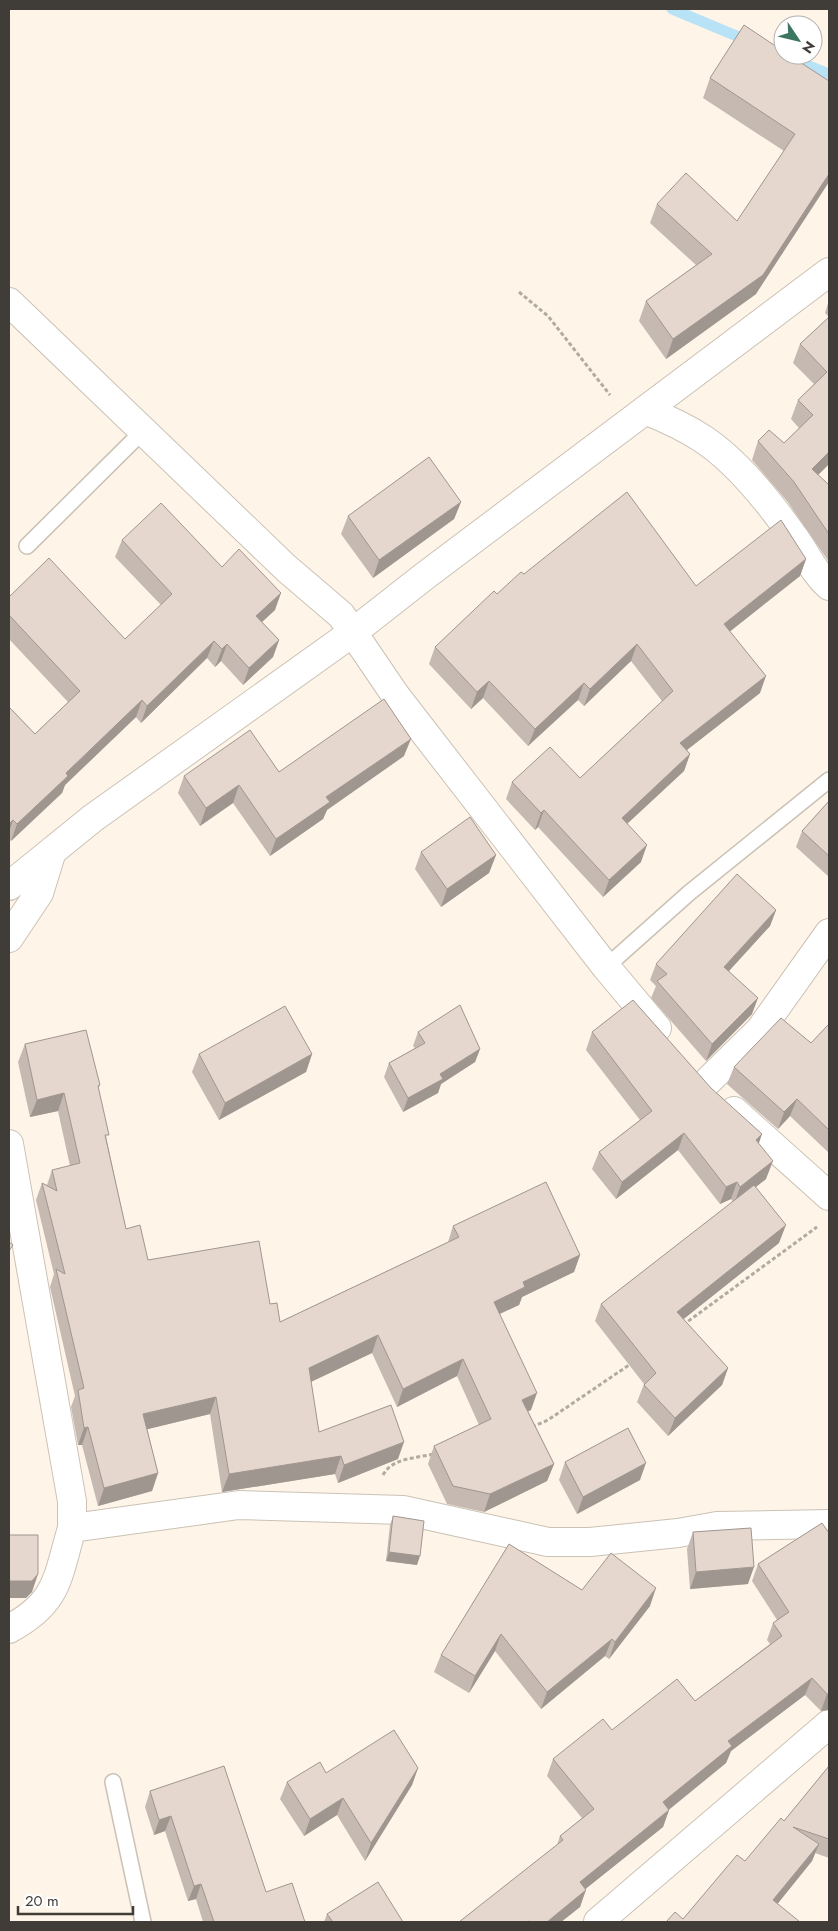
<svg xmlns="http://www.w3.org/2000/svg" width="838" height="1931" font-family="Jost,sans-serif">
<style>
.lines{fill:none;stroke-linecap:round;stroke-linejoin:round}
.stream{stroke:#b8e3f7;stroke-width:11}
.service-casing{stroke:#cbc2b6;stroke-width:18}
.minor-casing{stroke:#cbc2b6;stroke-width:30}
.path{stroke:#b2aba1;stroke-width:3;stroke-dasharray:4 2.5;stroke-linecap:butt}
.service{stroke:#fff;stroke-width:15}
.minor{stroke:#fff;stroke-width:28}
.wall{fill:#c5b9b1}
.shaded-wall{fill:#a09690}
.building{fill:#e5d7ce;stroke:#a09690}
</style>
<rect width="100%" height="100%" fill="#fef4e8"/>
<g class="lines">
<path class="stream" d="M 672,9 L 751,42
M 787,57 L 829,74"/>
<defs>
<path id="service" d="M 27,546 L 143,431
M 606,967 L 689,893 L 829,780
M 113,1782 L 143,1922"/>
<path id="minor" d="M 9,302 L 286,568 L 341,615 L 396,696 L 606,967 L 657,1028
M 645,410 C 665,418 685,427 703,439 C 738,462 770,503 794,537 C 807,554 813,572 829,586
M 9,886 L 93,818 L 352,633 L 426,575 L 829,272
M 9,938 L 39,893 L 52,851
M 706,1083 L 760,1030 L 829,933
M 734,1111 L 829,1196
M 9,1144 L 72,1501 L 72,1528
M 9,1629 C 59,1602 57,1578 72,1528 L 239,1505 L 403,1510 L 548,1542 L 590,1542 L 678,1533 L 717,1526 L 829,1524
M 598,1922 L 829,1724"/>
</defs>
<use href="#service" class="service-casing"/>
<use href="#minor" class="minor-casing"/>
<path class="path" d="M 519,292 L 548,316 L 610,395
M 683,1325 L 817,1227
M 532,1427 L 548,1420 L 632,1363
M 383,1475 C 392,1458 416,1458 434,1454"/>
<use href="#service" class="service"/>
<use href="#minor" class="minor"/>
</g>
<path class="wall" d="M 710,78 L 829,81 L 756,294 L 666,359 L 639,321 L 646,301 L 696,265 L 650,223 L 657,204 L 737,221 L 784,151 L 703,98 Z
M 829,300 L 829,464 L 818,475 L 829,485 L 829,562 L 787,501 L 752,460 L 758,441 L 784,443 L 799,428 L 791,419 L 798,400 L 814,384 L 793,363 L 800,344 L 829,317 L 825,313 Z
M 461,502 L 454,519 L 373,578 L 341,534 L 348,516 Z
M 122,540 L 222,567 L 275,610 L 262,622 L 279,640 L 273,657 L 243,685 L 221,661 L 215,667 L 207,658 L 141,723 L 136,717 L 65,785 L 62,793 L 11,841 L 9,839 L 9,707 L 35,734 L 68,702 L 9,639 L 9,597 L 125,639 L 161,605 L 115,557 Z
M 806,559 L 800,576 L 730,631 L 760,693 L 687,750 L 690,754 L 684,771 L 627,824 L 641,862 L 603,897 L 538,827 L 535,830 L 506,799 L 512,782 L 580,778 L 662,701 L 631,661 L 584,706 L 578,700 L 528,746 L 483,698 L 471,709 L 429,664 L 435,647 L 497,594 L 524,574 L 696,586 Z
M 404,756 L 327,810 L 323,819 L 270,856 L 233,803 L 200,826 L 178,793 L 184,776 L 279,772 Z
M 829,801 L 829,877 L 796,847 L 802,831 Z
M 421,852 L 496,855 L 489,873 L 441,907 L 415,869 Z
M 776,910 L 770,926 L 729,971 L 752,1014 L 706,1061 L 651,998 L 656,986 L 650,980 L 656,964 Z
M 829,1024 L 829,1153 L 790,1116 L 778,1129 L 727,1084 L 734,1067 L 811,1043 Z
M 418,1032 L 480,1049 L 475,1062 L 441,1084 L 438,1093 L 403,1112 L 384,1077 L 389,1063 L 415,1048 L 413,1046 Z
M 592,1032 L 759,1144 L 766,1179 L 756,1187 L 779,1243 L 683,1319 L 728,1368 L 722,1385 L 668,1436 L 637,1402 L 644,1384 L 595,1321 L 601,1304 L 733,1202 L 731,1199 L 720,1204 L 678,1150 L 616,1199 L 592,1169 L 599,1152 L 640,1120 L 586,1050 Z
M 25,1044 L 100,1085 L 98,1089 L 107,1141 L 126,1229 L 148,1260 L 270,1304 L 280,1322 L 448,1242 L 453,1226 L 580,1255 L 574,1272 L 522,1297 L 519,1305 L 500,1314 L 531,1410 L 528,1411 L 554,1464 L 547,1481 L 484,1512 L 447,1504 L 428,1464 L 434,1446 L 479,1425 L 457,1376 L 397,1407 L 372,1353 L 311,1382 L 319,1432 L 398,1459 L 338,1483 L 335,1474 L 222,1492 L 210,1414 L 147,1429 L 158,1473 L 152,1491 L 98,1506 L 82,1445 L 78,1445 L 71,1407 L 75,1396 L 50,1287 L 54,1274 L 36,1200 L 42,1183 L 47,1185 L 52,1170 L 70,1166 L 58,1111 L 30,1117 L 18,1062 Z
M 199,1054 L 312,1054 L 306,1072 L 219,1120 L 192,1072 Z
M 565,1462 L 640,1480 L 577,1514 L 559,1480 Z
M 393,1516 L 417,1565 L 386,1561 L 390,1525 Z
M 822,1523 L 829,1710 L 821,1711 L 805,1695 L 731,1751 L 726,1763 L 669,1810 L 663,1827 L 585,1889 L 580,1907 L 561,1922 L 459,1922 L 557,1845 L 560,1836 L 582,1818 L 547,1776 L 553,1759 L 612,1730 L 695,1701 L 770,1644 L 767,1640 L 773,1623 L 777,1620 L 752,1581 L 758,1564 Z
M 693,1532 L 748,1584 L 690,1589 L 687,1549 Z
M 582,1590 L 650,1606 L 609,1659 L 605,1656 L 541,1709 L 495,1651 L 469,1693 L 434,1672 L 441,1655 Z
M 829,1766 L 829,1858 L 815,1853 L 812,1861 L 777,1904 L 683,1919 L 745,1861 L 784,1821 Z
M 418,1768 L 412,1785 L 365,1861 L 337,1815 L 304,1836 L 280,1799 L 287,1782 L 326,1773 Z
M 150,1791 L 266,1892 L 305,1922 L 203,1922 L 196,1899 L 188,1901 L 165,1831 L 154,1835 L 145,1807 Z
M 327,1914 L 403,1922 L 324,1922 Z"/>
<path class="shaded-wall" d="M 829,174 L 829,182 L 756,294 L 666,359 L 673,339 Z
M 829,452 L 829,464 L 805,488 L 812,469 Z
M 461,502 L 454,519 L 373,578 L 379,560 Z
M 806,559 L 800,576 L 718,641 L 724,624 Z
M 281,593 L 275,610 L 250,633 L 256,616 Z
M 279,640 L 273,657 L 243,685 L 249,668 Z
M 214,641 L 207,658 L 141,723 L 147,706 Z
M 227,644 L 221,661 L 215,667 L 222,649 Z
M 637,644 L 631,661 L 584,706 L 590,689 Z
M 766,676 L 760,693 L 674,760 L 680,743 Z
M 489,681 L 483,698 L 471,709 L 477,692 Z
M 584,683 L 578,700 L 528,746 L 535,729 Z
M 142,700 L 136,717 L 65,785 L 62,793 L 11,841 L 17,824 L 66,773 Z
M 411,739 L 404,756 L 327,810 L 323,819 L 270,856 L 276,839 L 326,797 Z
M 690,754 L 684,771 L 615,835 L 622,818 Z
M 239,785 L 233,803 L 200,826 L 206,808 Z
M 544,810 L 538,827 L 535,830 L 541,813 Z
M 13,820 L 9,832 L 9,824 Z
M 647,845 L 641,862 L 603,897 L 609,880 Z
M 496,855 L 489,873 L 441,907 L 447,889 Z
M 776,910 L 770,926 L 718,983 L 724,967 Z
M 758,998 L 752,1014 L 706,1061 L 712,1044 Z
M 480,1049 L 475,1062 L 441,1084 L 438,1093 L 403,1112 L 408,1098 L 440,1074 Z
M 312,1054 L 306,1072 L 219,1120 L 225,1103 Z
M 64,1093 L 58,1111 L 30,1117 L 37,1100 Z
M 797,1099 L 790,1116 L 778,1129 L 784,1112 Z
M 684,1133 L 678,1150 L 616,1199 L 622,1182 Z
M 762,1134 L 756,1152 L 756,1140 Z
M 773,1161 L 766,1179 L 734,1204 L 740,1187 Z
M 737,1182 L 731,1199 L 720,1204 L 726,1187 Z
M 786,1225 L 779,1243 L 670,1330 L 677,1312 Z
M 580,1255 L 574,1272 L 522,1297 L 519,1305 L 488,1319 L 494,1302 L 523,1282 Z
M 378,1335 L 372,1353 L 302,1386 L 309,1368 Z
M 463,1359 L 457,1376 L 397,1407 L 403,1389 Z
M 728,1368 L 722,1385 L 668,1436 L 675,1418 Z
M 537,1393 L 531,1410 L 516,1417 L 522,1400 Z
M 216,1397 L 210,1414 L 136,1432 L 143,1414 Z
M 88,1427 L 82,1445 L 78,1445 L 84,1428 Z
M 404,1442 L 398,1459 L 338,1483 L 344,1465 Z
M 341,1456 L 335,1474 L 222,1492 L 229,1474 Z
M 646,1463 L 640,1480 L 577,1514 L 583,1497 Z
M 554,1464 L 547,1481 L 484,1512 L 490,1494 Z
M 158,1473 L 152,1491 L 98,1506 L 104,1488 Z
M 389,1552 L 420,1556 L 417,1565 L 386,1561 Z
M 754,1567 L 748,1584 L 690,1589 L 696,1572 Z
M 38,1574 L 32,1592 L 26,1598 L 9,1598 L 9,1581 Z
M 656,1588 L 650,1606 L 609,1659 L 615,1642 Z
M 501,1634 L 495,1651 L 469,1693 L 475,1676 Z
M 612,1639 L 605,1656 L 541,1709 L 547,1692 Z
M 812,1678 L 805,1695 L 731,1751 L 726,1763 L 657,1819 L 663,1802 L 728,1741 Z
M 827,1694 L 829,1694 L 829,1710 L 821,1711 Z
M 418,1768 L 412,1785 L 365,1861 L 371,1843 Z
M 343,1798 L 337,1815 L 304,1836 L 310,1819 Z
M 669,1810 L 663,1827 L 573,1899 L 580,1882 Z
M 171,1816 L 165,1831 L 154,1835 L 159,1820 Z
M 819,1844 L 812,1861 L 767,1917 L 773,1900 Z
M 201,1884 L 196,1899 L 188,1901 L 194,1886 Z
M 586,1890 L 580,1907 L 561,1922 L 547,1922 Z"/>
<path class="building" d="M 744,25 L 783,51 L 783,55 L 789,55 L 829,81 L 829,174 L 763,275 L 673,339 L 646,301 L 712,254 L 657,204 L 686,173 L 737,221 L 795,134 L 710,78 Z
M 829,317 L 829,452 L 812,469 L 829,485 L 829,534 L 794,482 L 758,441 L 769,430 L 784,443 L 813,415 L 798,400 L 827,372 L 800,344 Z
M 429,457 L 461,502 L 379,560 L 348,516 Z
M 627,492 L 696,586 L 781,520 L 806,559 L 724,624 L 766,676 L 680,743 L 690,754 L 622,818 L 647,845 L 609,880 L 544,810 L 541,813 L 512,782 L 550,747 L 580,778 L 673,691 L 637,644 L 590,689 L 584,683 L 535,729 L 489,681 L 477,692 L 435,647 L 494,591 L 497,594 L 521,572 L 524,574 Z
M 161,503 L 222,567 L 239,549 L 281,593 L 256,616 L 279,640 L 249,668 L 227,644 L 222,649 L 214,641 L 147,706 L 142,700 L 66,773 L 68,776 L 17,824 L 13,820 L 9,824 L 9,707 L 35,734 L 80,691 L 9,615 L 9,597 L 49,558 L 125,639 L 172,594 L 122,540 Z
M 384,699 L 411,739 L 326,797 L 330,802 L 276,839 L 239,785 L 206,808 L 184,776 L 250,730 L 279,772 Z
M 829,801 L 829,856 L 802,831 Z
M 470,817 L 496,855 L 447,889 L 421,852 Z
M 737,874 L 776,910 L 724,967 L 758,998 L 712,1044 L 657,981 L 667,974 L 656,964 Z
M 633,1000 L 711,1088 L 762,1134 L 756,1140 L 773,1161 L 740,1187 L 737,1182 L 726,1187 L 684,1133 L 622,1182 L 599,1152 L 652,1111 L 592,1032 Z
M 460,1005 L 480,1049 L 440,1074 L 443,1079 L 408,1098 L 389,1063 L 425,1043 L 418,1032 Z
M 285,1006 L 312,1054 L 225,1103 L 199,1054 Z
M 781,1018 L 811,1043 L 829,1024 L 829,1130 L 797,1099 L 784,1112 L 734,1067 Z
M 86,1030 L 100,1085 L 98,1086 L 109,1135 L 105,1135 L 126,1229 L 140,1225 L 148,1260 L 259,1241 L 270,1304 L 277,1303 L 280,1322 L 459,1237 L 453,1226 L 546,1182 L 580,1255 L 523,1282 L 525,1287 L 494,1302 L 537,1393 L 522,1400 L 554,1464 L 490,1494 L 453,1486 L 434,1446 L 491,1419 L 463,1359 L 403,1389 L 378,1335 L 309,1368 L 319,1432 L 391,1405 L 404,1442 L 344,1465 L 341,1456 L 229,1474 L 216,1397 L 143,1414 L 158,1473 L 104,1488 L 88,1427 L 84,1428 L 78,1390 L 84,1388 L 56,1269 L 65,1274 L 42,1183 L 57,1191 L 52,1170 L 80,1163 L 64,1093 L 37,1100 L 25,1044 Z
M 754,1185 L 786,1225 L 677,1312 L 728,1368 L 675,1418 L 644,1385 L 656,1373 L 601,1304 Z
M 9,1242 L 13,1245 L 9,1251 Z
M 628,1428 L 646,1463 L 583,1497 L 565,1462 Z
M 393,1516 L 424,1521 L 420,1556 L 389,1552 Z
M 822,1523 L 829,1533 L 829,1694 L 827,1694 L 812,1678 L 728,1741 L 732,1746 L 663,1802 L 669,1810 L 580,1882 L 586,1890 L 547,1922 L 530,1922 L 529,1921 L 527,1922 L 459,1922 L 563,1840 L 560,1836 L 594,1809 L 553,1759 L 603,1719 L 612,1730 L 677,1679 L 695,1701 L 782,1636 L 773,1623 L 789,1612 L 758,1564 Z
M 751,1528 L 754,1567 L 696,1572 L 693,1532 Z
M 9,1535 L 38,1535 L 38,1574 L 32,1581 L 9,1581 Z
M 509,1544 L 582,1590 L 611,1553 L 656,1588 L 615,1642 L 612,1639 L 547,1692 L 501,1634 L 475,1676 L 441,1655 Z
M 394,1730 L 418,1768 L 371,1843 L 343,1798 L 310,1819 L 287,1782 L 320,1762 L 326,1773 Z
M 224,1766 L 266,1892 L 292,1883 L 305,1922 L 214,1922 L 201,1884 L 194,1886 L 171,1816 L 159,1820 L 150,1791 Z
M 829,1766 L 829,1839 L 793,1827 L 819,1844 L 773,1900 L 800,1922 L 666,1922 L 675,1912 L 683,1919 L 737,1855 L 745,1861 L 781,1818 L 784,1821 Z
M 378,1882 L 403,1922 L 333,1922 L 327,1914 Z"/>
<rect width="838" height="1931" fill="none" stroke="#403c37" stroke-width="20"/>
<g transform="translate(798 40) rotate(125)"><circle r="24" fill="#ffffff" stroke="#b3b1af"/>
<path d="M0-4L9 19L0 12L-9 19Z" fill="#3b7660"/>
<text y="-8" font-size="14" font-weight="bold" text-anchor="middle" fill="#403c37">N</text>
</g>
<path d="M18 1906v8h115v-8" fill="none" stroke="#403c37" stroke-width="2.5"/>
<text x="25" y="1906" font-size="15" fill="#403c37" stroke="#ffffff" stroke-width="4" paint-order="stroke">20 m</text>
</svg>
